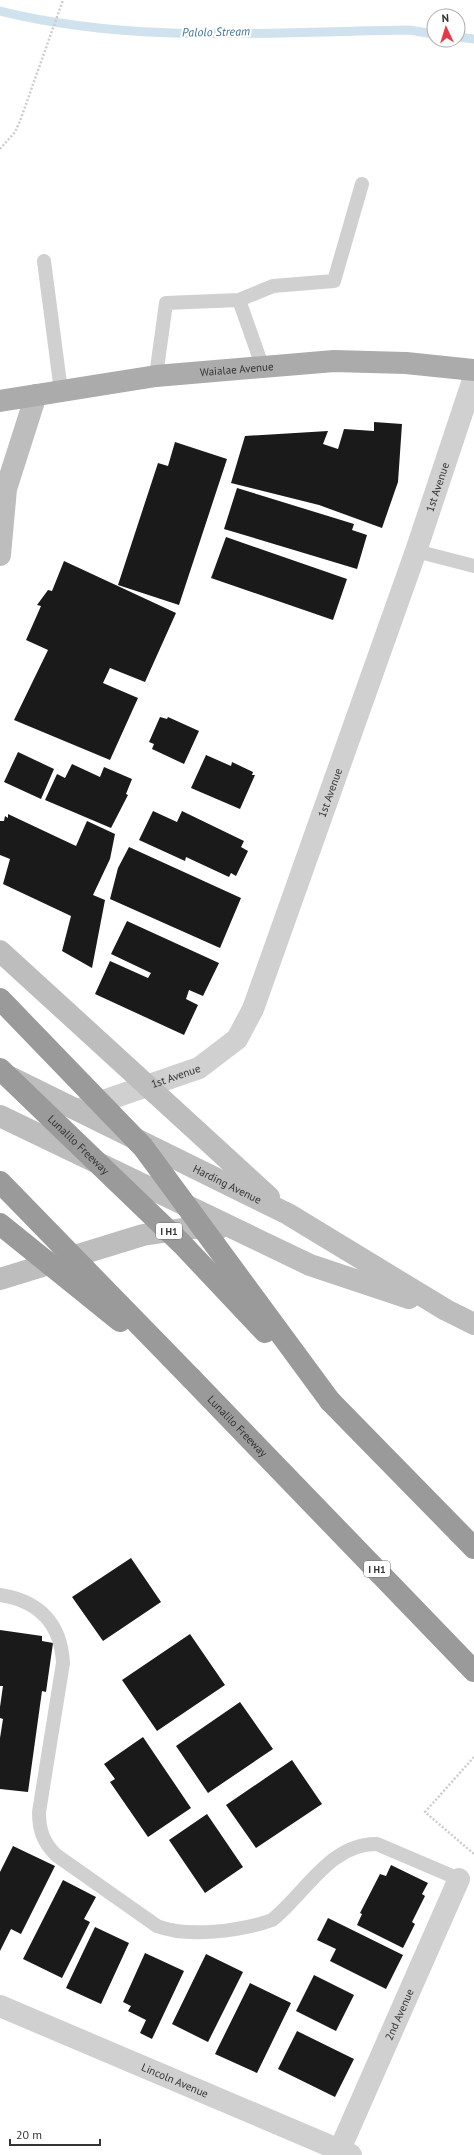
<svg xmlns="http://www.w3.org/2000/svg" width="474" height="2155" font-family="'PT Sans',sans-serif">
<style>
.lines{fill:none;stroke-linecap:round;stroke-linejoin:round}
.stream{stroke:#cfe2ee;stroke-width:9}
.building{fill:#1a1a1a}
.path{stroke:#cdcdcd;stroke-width:2.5;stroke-dasharray:2 2;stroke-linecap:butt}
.lane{stroke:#d0d0d0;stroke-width:14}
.street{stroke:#d0d0d0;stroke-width:22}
.secondary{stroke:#bdbdbd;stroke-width:22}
.primary{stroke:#ababab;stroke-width:22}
.highway{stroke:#9a9a9a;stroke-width:22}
.highway-bridge{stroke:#9a9a9a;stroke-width:22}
.labels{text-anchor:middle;stroke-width:4;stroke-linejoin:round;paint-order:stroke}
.shield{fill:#fff;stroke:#707070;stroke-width:1}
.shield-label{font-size:10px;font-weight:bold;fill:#333}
.street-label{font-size:11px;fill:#333;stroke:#fff}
.water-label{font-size:12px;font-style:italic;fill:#3f7597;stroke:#fff}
</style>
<rect width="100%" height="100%" fill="#fff"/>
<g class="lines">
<path class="stream" d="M 0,11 C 133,44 273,32 409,30 L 434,34
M 458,37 L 474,39"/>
</g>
<path class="building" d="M 374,422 L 402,424 L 398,482 L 382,528 L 319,505 L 231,483 L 245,436 L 328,431 L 323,444 L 338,449 L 344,429 L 374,431 Z
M 175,442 L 227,459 L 179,605 L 118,585 L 158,463 L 168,466 Z
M 237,488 L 354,524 L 352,530 L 367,535 L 357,569 L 224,529 Z
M 226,537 L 347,579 L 333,620 L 211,578 Z
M 64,561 L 176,613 L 145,682 L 110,668 L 103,683 L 138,698 L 110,760 L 14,720 L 48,650 L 26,640 L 41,606 L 37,605 L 48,590 L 52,591 Z
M 160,717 L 167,719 L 168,717 L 199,731 L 184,764 L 152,749 L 154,744 L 149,742 Z
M 18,752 L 54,769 L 41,799 L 4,782 Z
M 206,755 L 231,766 L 232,762 L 253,772 L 252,775 L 255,775 L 240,809 L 191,788 Z
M 72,764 L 100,777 L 104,767 L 132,779 L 126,794 L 128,795 L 111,828 L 45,800 L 57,774 L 65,778 Z
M 153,811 L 177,822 L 182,811 L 244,841 L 241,847 L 248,851 L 236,876 L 231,873 L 229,877 L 186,857 L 185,861 L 139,840 Z
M 8,814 L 76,846 L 87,821 L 115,834 L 110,859 L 93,895 L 105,900 L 92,968 L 62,951 L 71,916 L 3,884 L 10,859 L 0,855 L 0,821 L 4,821 L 5,816 L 8,818 Z
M 129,847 L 241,898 L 220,948 L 110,899 L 118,868 Z
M 127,921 L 219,963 L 203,996 L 189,990 L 186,999 L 198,1005 L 184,1035 L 95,994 L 110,961 L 148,978 L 151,973 L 111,954 Z
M 131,1558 L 161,1602 L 103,1641 L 72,1597 Z
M 0,1630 L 42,1636 L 42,1641 L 53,1643 L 46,1692 L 42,1691 L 28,1792 L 0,1789 L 0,1738 L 3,1719 L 0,1718 L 0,1707 L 3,1686 L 0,1686 Z
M 190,1634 L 225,1685 L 157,1731 L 122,1680 Z
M 240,1702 L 273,1749 L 208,1793 L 176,1746 Z
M 143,1737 L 191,1808 L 148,1837 L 110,1782 L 115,1779 L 104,1764 Z
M 292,1760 L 322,1804 L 256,1848 L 226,1805 Z
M 207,1814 L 243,1867 L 205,1893 L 169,1840 Z
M 13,1846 L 55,1866 L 21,1934 L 11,1929 L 0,1951 L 0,1872 Z
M 391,1865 L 428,1883 L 422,1894 L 425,1896 L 412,1922 L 415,1924 L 403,1948 L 357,1925 L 362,1914 L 360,1913 L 380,1874 L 386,1876 Z
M 63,1880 L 96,1897 L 84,1919 L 90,1922 L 62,1978 L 23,1959 Z
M 328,1918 L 403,1955 L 386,1989 L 330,1961 L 336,1949 L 317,1940 Z
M 95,1927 L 129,1943 L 101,2004 L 66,1988 Z
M 145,1953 L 184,1971 L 152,2039 L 140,2033 L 146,2020 L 128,2011 L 131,2006 L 123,2002 Z
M 206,1954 L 243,1972 L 208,2042 L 172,2024 Z
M 314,1975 L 354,1995 L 336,2031 L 296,2011 Z
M 250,1983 L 291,2003 L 257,2073 L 215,2054 Z
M 297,2031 L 354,2059 L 335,2097 L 278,2069 Z"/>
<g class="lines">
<path class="path" d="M 0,149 L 15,132 L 20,121 L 63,0
M 474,1757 L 425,1812 L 474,1854"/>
<path class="lane" d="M 44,261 L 61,391
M 239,300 L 273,286 L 334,281 L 362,184
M 156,376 L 166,303 L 239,300 L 263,368
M 416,551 L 474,566
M 0,1595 C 39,1601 61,1623 63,1663 L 39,1812 C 39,1830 43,1842 56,1855 L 157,1926 C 188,1938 241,1931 272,1920 C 305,1894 330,1843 377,1844 L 459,1879"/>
<g class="street">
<path id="s1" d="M 83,1108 L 199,1068 L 237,1039 L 253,1009 L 416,551 L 474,377"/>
<path id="s2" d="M 0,2006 L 351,2155"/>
<path id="s3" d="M 340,2149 L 459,1879"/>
</g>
<g class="secondary">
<path d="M 0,555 L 6,489 L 36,395"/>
<path d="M 0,951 L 269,1197"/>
<path id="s4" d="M 12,1078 L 288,1214 L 446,1310 L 474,1324"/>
<path d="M 0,1116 L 310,1265 L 409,1298"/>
<path d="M 0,1279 L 143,1235 L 189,1228 L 219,1228"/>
</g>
<path class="primary" id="s5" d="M 0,401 L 156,376 L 334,361 L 406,363 L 474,370"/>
<g class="highway">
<path id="s6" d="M 191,1378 L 474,1671"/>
<path d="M 330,1401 L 474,1548"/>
</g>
<g class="highway-bridge">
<path d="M 0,999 L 143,1147 L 330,1401"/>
<path id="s7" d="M 0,1069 L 182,1244 L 265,1332"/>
<path d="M 0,1182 L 191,1378"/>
<path d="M 0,1224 L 120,1321"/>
</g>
</g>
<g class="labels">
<g class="shield">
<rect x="156" y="1223" width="26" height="16" rx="3"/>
<rect x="364" y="1561" width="26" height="16" rx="3"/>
</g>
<g class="shield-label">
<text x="169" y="1235">I H1</text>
<text x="377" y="1573">I H1</text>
</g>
<g class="street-label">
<text dy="4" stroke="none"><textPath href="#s5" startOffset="239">Waialae Avenue</textPath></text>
<text dy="4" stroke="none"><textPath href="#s1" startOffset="758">1st Avenue</textPath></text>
<text dy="4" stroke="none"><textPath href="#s1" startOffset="434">1st Avenue</textPath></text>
<text dy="4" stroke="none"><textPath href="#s1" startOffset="98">1st Avenue</textPath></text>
<text dy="4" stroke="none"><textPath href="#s7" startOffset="109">Lunalilo Freeway</textPath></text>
<text dy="4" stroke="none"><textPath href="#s4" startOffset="240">Harding Avenue</textPath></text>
<text dy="4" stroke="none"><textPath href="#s6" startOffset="67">Lunalilo Freeway</textPath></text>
<text dy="4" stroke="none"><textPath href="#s3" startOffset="147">2nd Avenue</textPath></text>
<text dy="4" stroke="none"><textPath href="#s2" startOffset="190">Lincoln Avenue</textPath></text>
</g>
<g class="water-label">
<text transform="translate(216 32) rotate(-1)" y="4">Palolo Stream</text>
</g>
</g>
<g transform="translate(446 28) rotate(356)"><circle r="19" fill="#ffffff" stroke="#adadad"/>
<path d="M0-3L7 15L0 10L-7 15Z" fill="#e63946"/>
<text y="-6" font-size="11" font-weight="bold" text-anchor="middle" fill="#333333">N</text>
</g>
<path d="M10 2139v6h90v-6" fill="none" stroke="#333333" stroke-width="2"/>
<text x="16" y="2139" font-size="12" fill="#333333" stroke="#ffffff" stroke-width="3" paint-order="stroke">20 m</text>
</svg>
